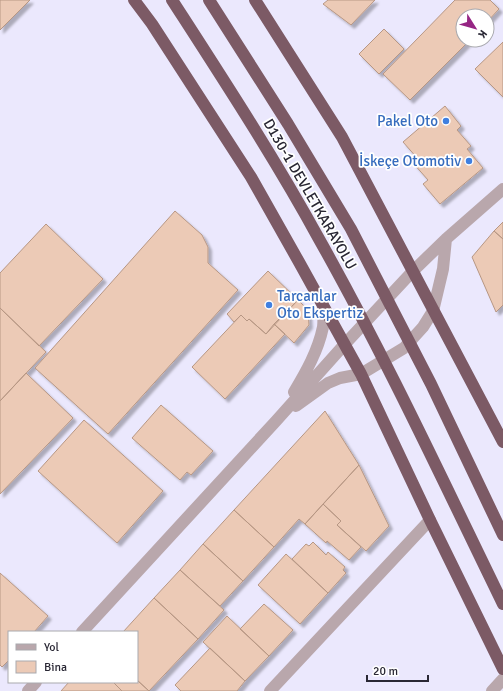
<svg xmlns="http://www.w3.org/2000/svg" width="503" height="691" font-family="Signika,sans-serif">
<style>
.building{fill:#eccab6;stroke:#b79784;filter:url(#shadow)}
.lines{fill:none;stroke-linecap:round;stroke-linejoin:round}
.minor{stroke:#b9a7ac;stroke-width:12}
.highway{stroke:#7c5a65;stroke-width:12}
.highway-bridge{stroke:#7c5a65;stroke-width:12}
.shop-dot{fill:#3f7fe0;stroke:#fff;stroke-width:1.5}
.labels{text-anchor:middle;stroke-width:3.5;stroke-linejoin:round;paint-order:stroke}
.shop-label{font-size:15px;fill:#366cbe;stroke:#fff;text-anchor:end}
.street-label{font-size:15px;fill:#292734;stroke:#fff}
</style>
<defs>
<filter id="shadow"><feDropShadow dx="3.5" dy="3.5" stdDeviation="1" flood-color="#0004"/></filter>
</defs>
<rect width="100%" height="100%" fill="#ebe8fd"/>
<path class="building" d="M 0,0 L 30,0 L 0,30 Z
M 328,0 L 375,0 L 351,25 L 323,4 Z
M 455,0 L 490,0 L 499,9 L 487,22 L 487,16 L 463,16 L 463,40 L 470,40 L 410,100 L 383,74 Z
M 384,29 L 404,49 L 379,74 L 359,54 Z
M 503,42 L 503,97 L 475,69 Z
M 445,106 L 461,126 L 457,130 L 471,146 L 467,149 L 483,168 L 440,204 L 423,184 L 428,180 L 413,163 L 418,159 L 403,142 Z
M 175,211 L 202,235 L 208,247 L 208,263 L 238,290 L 108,434 L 35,368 Z
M 503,222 L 503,239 L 494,231 Z
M 46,224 L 103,279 L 39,346 L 0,308 L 0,273 Z
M 494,231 L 503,239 L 503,305 L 496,312 L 472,257 Z
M 268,271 L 298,300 L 266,334 L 249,319 L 247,321 L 241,315 L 234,322 L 227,314 Z
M 298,300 L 308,310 L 309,325 L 294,343 L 274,324 Z
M 0,308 L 46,352 L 0,401 Z
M 241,315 L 247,321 L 249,319 L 266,334 L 274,324 L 285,334 L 225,399 L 192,367 Z
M 26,373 L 73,418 L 0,494 L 0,401 Z
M 161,405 L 213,451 L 191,475 L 187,472 L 180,480 L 132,438 Z
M 325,411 L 359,465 L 305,524 L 299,519 L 274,547 L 234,510 Z
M 84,420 L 163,491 L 117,543 L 38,471 Z
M 359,465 L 389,526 L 366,551 L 337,525 L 341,521 L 323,504 Z
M 323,504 L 341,521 L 337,525 L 361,547 L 349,560 L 327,541 L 326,543 L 305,524 Z
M 234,510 L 274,547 L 243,581 L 203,544 Z
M 313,542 L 326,555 L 328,552 L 345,567 L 343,570 L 346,573 L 328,593 L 292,559 L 306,544 L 309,546 Z
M 203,544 L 243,581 L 220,606 L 180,570 Z
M 286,554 L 328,593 L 300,624 L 258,585 Z
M 180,570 L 224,610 L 198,639 L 154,598 Z
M 0,573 L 48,616 L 34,632 L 9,632 L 9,660 L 2,667 L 0,665 Z
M 154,598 L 198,639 L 149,691 L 137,680 L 137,632 L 123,632 Z
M 264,604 L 293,630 L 269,656 L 240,629 Z
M 227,616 L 269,656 L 245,681 L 203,642 Z
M 210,648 L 245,681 L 237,691 L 181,691 L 175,685 Z
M 137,680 L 149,691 L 122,691 L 113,682 L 137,682 Z
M 69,682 L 113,682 L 122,691 L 61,691 Z"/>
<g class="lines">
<path class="minor" d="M 294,392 C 306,372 318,351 323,327 C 324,320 323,312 323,305
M 296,406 L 328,383 L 340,378 L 361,374 L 404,348 L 423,327 L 433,311 L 443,269 L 446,239
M 82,632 L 276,421 L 344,345 L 412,272 L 446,239 L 503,189
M 28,691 L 36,682
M 270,691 L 430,520
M 492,691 L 503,679"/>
<path class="highway" d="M 134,0 L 152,24 L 251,177 L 299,262 L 361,374 L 430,520 L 503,669
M 255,0 L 342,137 L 503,442"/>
<path class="highway-bridge" d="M 172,0 C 223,79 274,157 319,239 C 386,358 443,481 503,604
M 209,0 L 288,124 L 351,229 L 431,384 L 503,535"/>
</g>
<g class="shop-dot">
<circle cx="446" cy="121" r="4"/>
<circle cx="469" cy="161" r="4"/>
<circle cx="269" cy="305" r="4"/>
</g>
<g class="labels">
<g class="shop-label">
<text x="438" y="126">Pakel Oto</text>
<text x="461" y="166">İskeçe Otomotiv</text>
<text x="277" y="301" text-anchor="start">Tarcanlar<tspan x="277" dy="17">Oto Ekspertiz</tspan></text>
</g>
<g class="street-label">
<text transform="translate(310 194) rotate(60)" y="5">D130-1 DEVLETKARAYOLU</text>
</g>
</g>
<rect x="8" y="631" width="130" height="52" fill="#ffffff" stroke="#a9a9ae"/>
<rect x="16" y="644" width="20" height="6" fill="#b9a7ac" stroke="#a9a9ae"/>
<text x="44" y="651" font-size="12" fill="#292734">Yol</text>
<rect x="16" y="661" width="20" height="12" fill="#eccab6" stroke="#a9a9ae"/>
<text x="44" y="671" font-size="12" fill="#292734">Bina</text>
<g transform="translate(475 28) rotate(127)"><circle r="19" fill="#ffffff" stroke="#a9a9ae"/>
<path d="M0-3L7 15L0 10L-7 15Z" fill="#962584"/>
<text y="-6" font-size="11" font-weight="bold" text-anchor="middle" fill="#292734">K</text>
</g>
<path d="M367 675v6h61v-6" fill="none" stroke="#292734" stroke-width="2"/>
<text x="373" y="675" font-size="12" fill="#292734" stroke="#ffffff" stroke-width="3" paint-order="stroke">20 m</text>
</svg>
